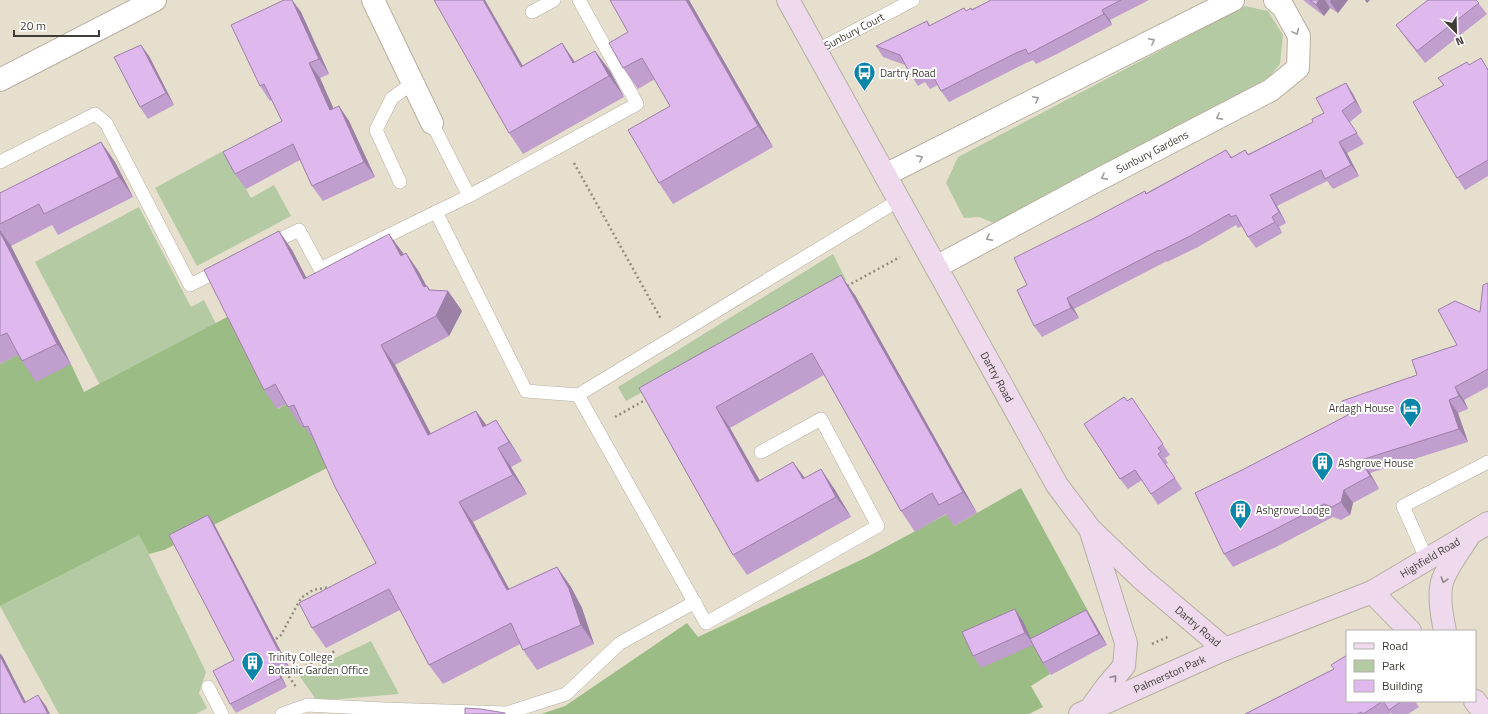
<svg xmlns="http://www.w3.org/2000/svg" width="1488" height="714" font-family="'Titillium Web',sans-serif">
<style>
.green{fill:#b3caa3}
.forest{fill:#9bbc84}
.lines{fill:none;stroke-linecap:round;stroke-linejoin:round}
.lane-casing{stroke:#b7af9f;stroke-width:14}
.street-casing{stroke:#b7af9f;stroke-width:24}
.secondary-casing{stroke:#b7af9f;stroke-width:24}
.path{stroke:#928c80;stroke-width:2.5;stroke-dasharray:2 3;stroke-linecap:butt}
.lane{stroke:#fff;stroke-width:13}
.street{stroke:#fff;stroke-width:22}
.secondary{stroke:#eed9ed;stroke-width:22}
.wall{fill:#c09ecd}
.shaded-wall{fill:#9c81a7}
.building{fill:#dfb8ee;stroke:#9c81a7}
.oneway{stroke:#a09e9a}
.oneway2{stroke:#8e8388}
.labels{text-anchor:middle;stroke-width:4;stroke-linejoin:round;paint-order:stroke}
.street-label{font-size:11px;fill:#403c36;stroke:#fff}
.poi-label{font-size:11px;fill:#403c36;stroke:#fff;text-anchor:start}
</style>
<rect width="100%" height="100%" fill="#e7dfce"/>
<path class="green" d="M 1245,6 L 1268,11 L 1283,35 L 1280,64 L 1268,78 L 994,223 L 979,217 L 964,218 L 946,183 L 958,157 Z
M 225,150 L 251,198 L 274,185 L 291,216 L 197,266 L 155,188 Z
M 139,207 L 191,307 L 204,300 L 216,324 L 100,385 L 35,262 Z
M 833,254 L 846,280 L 626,401 L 618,387 Z
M 139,534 L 206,672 L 199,693 L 207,708 L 196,714 L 59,714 L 0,606 Z
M 371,641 L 399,694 L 317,701 L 299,675 Z"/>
<path class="forest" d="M 231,315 L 278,409 L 288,403 L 308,424 L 331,466 L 164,550 L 149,554 L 139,535 L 0,606 L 0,364 L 21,353 L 71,364 L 84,392 Z
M 1021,488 L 1094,622 L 1039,651 L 1050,674 L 1031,686 L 1043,707 L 1029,714 L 541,714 L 565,706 L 687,623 L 698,637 L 867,557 L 947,514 L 954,526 Z"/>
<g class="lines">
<defs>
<g id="lane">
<path d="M 532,12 L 554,0"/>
<path id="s1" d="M 816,51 L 913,0"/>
<path d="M 432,123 L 469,196 L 436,212"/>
<path d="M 0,162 L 95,114 L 106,123 L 190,285 L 222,269"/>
<path d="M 400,182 L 376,130 L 392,98 L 413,83"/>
<path d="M 469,196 L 637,104 L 579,0"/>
<path d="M 268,245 L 299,230 L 320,269 L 436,212 L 526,391 L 578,395 L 706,623 L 878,526 L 821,419 L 761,452"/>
<path d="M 578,395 L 899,200"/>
<path d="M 1427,560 L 1403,506 L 1488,462"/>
<path d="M 208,687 L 222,714"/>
<path d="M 282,714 L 307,705 L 384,709 L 507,713 L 566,694 L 620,643 L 695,602"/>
</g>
<g id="street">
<path d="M 373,0 L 432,123"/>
<path d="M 0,80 L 155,0"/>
<path d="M 885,175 L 1233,0"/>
<path id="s2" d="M 936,267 L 1094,182 L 1271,90 L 1298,68 L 1299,36 L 1283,7 L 1275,0"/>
</g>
<g id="secondary">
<path id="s3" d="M 788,0 L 1057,485 L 1090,529 L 1141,578 L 1225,649"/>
<path d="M 1091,532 L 1126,643 L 1124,666 L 1107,686 L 1091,708"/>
<path d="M 1372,592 L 1410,631"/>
<path d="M 1445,631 C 1442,617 1438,592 1443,579 C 1449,564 1459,551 1467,539"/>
<path d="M 1475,701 L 1485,714"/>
<path id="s4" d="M 1080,714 L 1225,649 L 1372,592 L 1488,523"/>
</g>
</defs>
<use href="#lane" class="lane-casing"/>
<use href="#street" class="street-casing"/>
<use href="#secondary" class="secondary-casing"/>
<path class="path" d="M 574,163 L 661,319
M 847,286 L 900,257
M 615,417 L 647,399
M 272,642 L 281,635 L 301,598 L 313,590 L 330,587
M 1152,644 L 1170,636
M 283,668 L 296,687
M 288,675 L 337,650"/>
<use href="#lane" class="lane"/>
<use href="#street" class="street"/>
<use href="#secondary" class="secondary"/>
</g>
<path class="wall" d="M 284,0 L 292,0 L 301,12 L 329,74 L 320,78 L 333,109 L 339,106 L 349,121 L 375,177 L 323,201 L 312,186 L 300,160 L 246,189 L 235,174 L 282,121 L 272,100 L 270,101 L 260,86 Z
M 610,0 L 689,0 L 773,147 L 673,204 L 659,183 L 670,106 L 655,79 L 638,89 L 623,68 L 628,32 Z
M 991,0 L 1149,0 L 1110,20 L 1112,25 L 1057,54 L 1036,64 L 1033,60 L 1024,64 L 949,102 L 941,91 L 938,85 L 930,89 L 925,82 L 918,86 L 911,75 L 905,65 L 883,57 L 876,46 L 927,21 L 930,25 L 966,11 L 972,9 Z
M 1303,0 L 1348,0 L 1338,13 L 1330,8 L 1324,16 Z
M 1476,0 L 1487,14 L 1425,63 L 1404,36 L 1396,25 Z
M 562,43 L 575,62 L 595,51 L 610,71 L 624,97 L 523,154 L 509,133 L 523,65 Z
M 149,56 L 174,105 L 148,119 L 140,107 Z
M 1469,65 L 1488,68 L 1488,176 L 1465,190 L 1457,178 L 1443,85 L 1438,78 Z
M 1346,83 L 1353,94 L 1362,112 L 1350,122 L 1364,144 L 1347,153 L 1359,176 L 1333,189 L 1327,181 L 1277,206 L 1286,223 L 1279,227 L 1282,233 L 1256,248 L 1248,237 L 1242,226 L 1238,228 L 1236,225 L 1198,247 L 1167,262 L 1167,261 L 1074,309 L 1079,318 L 1042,337 L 1034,326 L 1027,285 L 1146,193 L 1226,150 L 1232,157 L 1245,150 L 1248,154 L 1313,122 L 1324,113 Z
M 101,142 L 115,162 L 133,197 L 58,235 L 52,225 L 11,246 L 71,364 L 36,382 L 18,355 L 0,364 L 0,193 Z
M 279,231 L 292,250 L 306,278 L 403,254 L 406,253 L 419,272 L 426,286 L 427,286 L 430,290 L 448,291 L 462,311 L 449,336 L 395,365 L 431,434 L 476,411 L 486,425 L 509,440 L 522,461 L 511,467 L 527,494 L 473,522 L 509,589 L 557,567 L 571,587 L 582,608 L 594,644 L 537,670 L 523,650 L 520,644 L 443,684 L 429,665 L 400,610 L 326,648 L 312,628 L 376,563 L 316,444 L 304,426 L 301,427 L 286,404 L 277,409 L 264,390 Z
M 1488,283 L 1488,387 L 1464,400 L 1468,409 L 1458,413 L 1468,442 L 1370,473 L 1379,489 L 1353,503 L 1350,515 L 1341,520 L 1333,517 L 1276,547 L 1233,567 L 1224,554 L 1242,470 L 1348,415 L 1417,375 L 1457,345 L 1480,312 Z
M 855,295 L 977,513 L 954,526 L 946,514 L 915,532 L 901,511 L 824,375 L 730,428 L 760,481 L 805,478 L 821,469 L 835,490 L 851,517 L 747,575 L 733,555 L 639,388 Z
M 1132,398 L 1170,455 L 1165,458 L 1168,463 L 1166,464 L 1182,489 L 1158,505 L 1142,480 L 1128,489 L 1120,479 L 1127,401 Z
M 208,515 L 214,524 L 289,667 L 279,672 L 287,687 L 236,713 L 230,704 L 234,660 Z
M 1086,610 L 1094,622 L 1107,645 L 1051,675 L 1043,663 L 1033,645 L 981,668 L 973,656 L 1023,621 L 1031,639 Z
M 1347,655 L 1347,701 L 1415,701 L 1419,707 L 1408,714 L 1392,714 L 1391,713 L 1389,714 L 1245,714 L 1334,669 Z"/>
<path class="shaded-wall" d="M 292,0 L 301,12 L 329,74 L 319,59 Z
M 483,0 L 485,0 L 535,87 L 521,67 Z
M 686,0 L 689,0 L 773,147 L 758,126 Z
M 1319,0 L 1325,0 L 1330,8 L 1324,16 L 1316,5 Z
M 1331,0 L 1348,0 L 1338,13 L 1330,2 Z
M 1365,0 L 1370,0 L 1367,3 Z
M 1102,10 L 1110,20 L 1112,25 L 1104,14 Z
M 562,43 L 576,64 L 573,63 Z
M 141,45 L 149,56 L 174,105 L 166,93 Z
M 595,51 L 610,71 L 624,97 L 609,76 Z
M 309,63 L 320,78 L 341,125 L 330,110 Z
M 1346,83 L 1353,94 L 1362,112 L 1355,101 Z
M 339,106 L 349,121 L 375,177 L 364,162 Z
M 101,142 L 115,162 L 133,197 L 119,177 Z
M 1339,142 L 1347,153 L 1359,176 L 1351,165 Z
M 1270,195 L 1277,206 L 1286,223 L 1279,212 Z
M 1272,217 L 1279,227 L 1282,233 L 1275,222 Z
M 0,230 L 11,246 L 71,364 L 57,344 L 0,232 Z
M 279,231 L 292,250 L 317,298 L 304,279 Z
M 389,234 L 403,253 L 414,275 L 401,256 Z
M 406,253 L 419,272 L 437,306 L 424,287 Z
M 841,275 L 855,295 L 977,513 L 963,492 Z
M 427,286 L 441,306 L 448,291 L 462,311 L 449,336 L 436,316 L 429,290 Z
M 1067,298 L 1074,309 L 1079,318 L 1071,308 Z
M 381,345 L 395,365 L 442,455 L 428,435 Z
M 1455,387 L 1464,400 L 1468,409 L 1459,396 Z
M 1449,400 L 1458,413 L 1468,442 L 1459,429 Z
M 716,407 L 730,428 L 772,502 L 757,482 Z
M 476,411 L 490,430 L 483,427 Z
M 496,420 L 509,440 L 522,461 L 509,442 Z
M 498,448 L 511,467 L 527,494 L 513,475 Z
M 1361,460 L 1370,473 L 1379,489 L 1370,476 Z
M 793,462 L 808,482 L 803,479 Z
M 821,469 L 835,490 L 851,517 L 836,497 Z
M 1344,490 L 1353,503 L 1350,515 L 1341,502 Z
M 459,502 L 473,522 L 520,609 L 507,590 Z
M 208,515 L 214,524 L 289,667 L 282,658 Z
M 557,567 L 571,587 L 582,608 L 594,644 L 581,625 Z
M 1015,609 L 1023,621 L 1034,645 L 1025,633 Z
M 1086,610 L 1094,622 L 1107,645 L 1099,634 Z
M 0,653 L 3,657 L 32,714 L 24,703 L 0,656 Z
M 273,663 L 279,672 L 287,687 L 281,678 Z
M 38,695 L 46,706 L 50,714 L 48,714 Z"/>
<path class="building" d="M 284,0 L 292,0 L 319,59 L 309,63 L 330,110 L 339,106 L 364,162 L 312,186 L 293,144 L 235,174 L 223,152 L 282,121 L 264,84 L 260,86 L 231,25 Z
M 434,0 L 483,0 L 521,67 L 562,43 L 573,63 L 595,51 L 609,76 L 509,133 Z
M 610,0 L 686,0 L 758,126 L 659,183 L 628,130 L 670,106 L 642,58 L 623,68 L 609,43 L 628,32 Z
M 991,0 L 1121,0 L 1102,10 L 1104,14 L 1049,43 L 1028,54 L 1026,49 L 1016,53 L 941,91 L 932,74 L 922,78 L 918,71 L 911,75 L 900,55 L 876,46 L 927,21 L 929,26 L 964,8 L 966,11 L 971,8 L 972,10 Z
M 1310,0 L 1319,0 L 1316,5 Z
M 1428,0 L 1476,0 L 1479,3 L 1417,51 L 1396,25 Z
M 141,45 L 166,93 L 140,107 L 114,57 Z
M 1481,58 L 1488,70 L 1488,160 L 1457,178 L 1413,102 L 1444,85 L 1438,78 L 1467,62 L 1469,65 Z
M 1346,83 L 1355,101 L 1342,111 L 1357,133 L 1339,142 L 1351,165 L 1325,179 L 1321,170 L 1270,195 L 1279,212 L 1272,217 L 1275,222 L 1248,237 L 1236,215 L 1231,217 L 1229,214 L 1190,236 L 1160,251 L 1159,250 L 1067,298 L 1071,308 L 1034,326 L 1017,290 L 1027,285 L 1014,258 L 1094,218 L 1145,191 L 1146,194 L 1226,150 L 1231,158 L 1245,150 L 1248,155 L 1313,122 L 1312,119 L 1324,113 L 1316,98 Z
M 101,142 L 119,177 L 44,214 L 39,204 L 0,224 L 0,193 Z
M 279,231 L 304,279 L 389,234 L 401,256 L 406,253 L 424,287 L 427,286 L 429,290 L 448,291 L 436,316 L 381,345 L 428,435 L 476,411 L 483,427 L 496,420 L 509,442 L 498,448 L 513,475 L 459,502 L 507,590 L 557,567 L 569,589 L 581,625 L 523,650 L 511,623 L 429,665 L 389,589 L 312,628 L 299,603 L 376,563 L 335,487 L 308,426 L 304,427 L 294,405 L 288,407 L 275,384 L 264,390 L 204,270 Z
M 0,232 L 57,344 L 22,361 L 7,333 L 0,336 Z
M 841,275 L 963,492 L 939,505 L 932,493 L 901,511 L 812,353 L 716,407 L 757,482 L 793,462 L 803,479 L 821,469 L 836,497 L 733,555 L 639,388 Z
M 1488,283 L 1488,369 L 1455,387 L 1459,396 L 1449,400 L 1459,429 L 1361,460 L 1370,476 L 1344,490 L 1341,502 L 1332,507 L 1324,504 L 1266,534 L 1224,554 L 1195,493 L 1242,470 L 1348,415 L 1342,401 L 1417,375 L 1412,360 L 1457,345 L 1438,310 L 1455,301 L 1480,312 L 1483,285 Z
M 1124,397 L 1127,401 L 1132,398 L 1163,444 L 1158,448 L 1161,452 L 1158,454 L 1175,478 L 1151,494 L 1135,470 L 1120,479 L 1084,424 Z
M 208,515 L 282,658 L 273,663 L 281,678 L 230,704 L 213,671 L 234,660 L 169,535 Z
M 1015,609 L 1025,633 L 973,656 L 962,632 Z
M 1086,610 L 1099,634 L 1043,663 L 1030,639 Z
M 1347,655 L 1347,701 L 1383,701 L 1363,714 L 1361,712 L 1357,714 L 1245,714 L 1334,669 L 1331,665 Z
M 0,656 L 24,703 L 38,695 L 48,714 L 0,714 Z
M 1383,701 L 1402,701 L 1389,710 Z
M 465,708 L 481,709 L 505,713 L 505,714 L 465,714 Z"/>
<defs><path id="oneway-chevron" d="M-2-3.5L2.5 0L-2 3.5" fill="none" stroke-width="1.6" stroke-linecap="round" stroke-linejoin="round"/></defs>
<g class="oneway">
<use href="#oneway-chevron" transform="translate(1296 32) rotate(66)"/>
<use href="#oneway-chevron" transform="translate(1152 41) rotate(-27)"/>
<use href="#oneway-chevron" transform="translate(1036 99) rotate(-27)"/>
<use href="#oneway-chevron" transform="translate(1219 117) rotate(152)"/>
<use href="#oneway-chevron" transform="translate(920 158) rotate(-27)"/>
<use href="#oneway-chevron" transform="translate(1104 177) rotate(152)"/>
<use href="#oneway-chevron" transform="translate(989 238) rotate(152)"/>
</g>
<g class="oneway2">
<use href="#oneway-chevron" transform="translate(1444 580) rotate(107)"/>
<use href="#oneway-chevron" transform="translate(1114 678) rotate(-49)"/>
</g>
<defs>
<symbol id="bus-pin" viewBox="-11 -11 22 30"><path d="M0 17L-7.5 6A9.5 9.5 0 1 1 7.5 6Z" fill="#0b86aa" stroke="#fff"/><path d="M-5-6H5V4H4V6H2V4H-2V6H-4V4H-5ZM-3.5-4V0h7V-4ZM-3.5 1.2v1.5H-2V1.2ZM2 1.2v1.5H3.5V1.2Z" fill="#fff"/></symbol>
<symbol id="hotel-pin" viewBox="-11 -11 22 30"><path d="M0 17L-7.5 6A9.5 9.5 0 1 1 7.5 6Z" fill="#0b86aa" stroke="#fff"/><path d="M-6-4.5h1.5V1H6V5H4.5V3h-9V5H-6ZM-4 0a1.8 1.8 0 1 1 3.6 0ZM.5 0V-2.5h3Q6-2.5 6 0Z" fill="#fff"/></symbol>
<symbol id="building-pin" viewBox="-11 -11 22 30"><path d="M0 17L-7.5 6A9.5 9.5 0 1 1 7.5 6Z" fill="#0b86aa" stroke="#fff"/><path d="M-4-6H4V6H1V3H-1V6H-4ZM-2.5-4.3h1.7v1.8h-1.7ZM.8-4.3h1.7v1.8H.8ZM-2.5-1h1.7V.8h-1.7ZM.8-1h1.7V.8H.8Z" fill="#fff"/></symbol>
</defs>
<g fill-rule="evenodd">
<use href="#bus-pin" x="852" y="60" width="25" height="34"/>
<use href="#hotel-pin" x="1398" y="396" width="25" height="34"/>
<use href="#building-pin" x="1310" y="450" width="25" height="34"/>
<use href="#building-pin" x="1228" y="498" width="25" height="34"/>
<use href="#building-pin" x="240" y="650" width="25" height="34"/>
</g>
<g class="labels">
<g class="street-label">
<text dy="4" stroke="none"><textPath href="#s1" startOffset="43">Sunbury Court</textPath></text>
<text dy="4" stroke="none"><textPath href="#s2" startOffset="245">Sunbury Gardens</textPath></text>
<text dy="4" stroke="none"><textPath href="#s3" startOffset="431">Dartry Road</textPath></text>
<text dy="4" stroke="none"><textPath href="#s4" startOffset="384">Highfield Road</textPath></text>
<text dy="4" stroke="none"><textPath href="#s3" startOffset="755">Dartry Road</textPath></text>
<text dy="4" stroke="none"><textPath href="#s4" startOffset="98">Palmerston Park</textPath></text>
</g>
<g class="poi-label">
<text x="880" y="77">Dartry Road</text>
<text x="1394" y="412" text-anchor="end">Ardagh House</text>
<text x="1338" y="467">Ashgrove House</text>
<text x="1256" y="514">Ashgrove Lodge</text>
<text x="268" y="661">Trinity College<tspan x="268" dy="13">Botanic Garden Office</tspan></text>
</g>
</g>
<rect x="1346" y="630" width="130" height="72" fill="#ffffff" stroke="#b3b1af"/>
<rect x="1354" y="643" width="20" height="6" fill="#eed9ed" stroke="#b3b1af"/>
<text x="1382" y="650" font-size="12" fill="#403c36">Road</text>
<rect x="1354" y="660" width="20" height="12" fill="#b3caa3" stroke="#b3b1af"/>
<text x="1382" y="670" font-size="12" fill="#403c36">Park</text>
<rect x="1354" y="680" width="20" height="12" fill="#dfb8ee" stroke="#b3b1af"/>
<text x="1382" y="690" font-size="12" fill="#403c36">Building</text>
<g transform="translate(1456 32) rotate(157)" stroke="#ffffff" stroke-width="3" paint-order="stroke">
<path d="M0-3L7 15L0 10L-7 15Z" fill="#403c36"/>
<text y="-6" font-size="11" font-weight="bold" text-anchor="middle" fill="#403c36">N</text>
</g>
<path d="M14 30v6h85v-6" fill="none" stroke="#403c36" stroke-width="2"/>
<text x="20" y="30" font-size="12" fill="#403c36" stroke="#ffffff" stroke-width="3" paint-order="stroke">20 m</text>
</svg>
